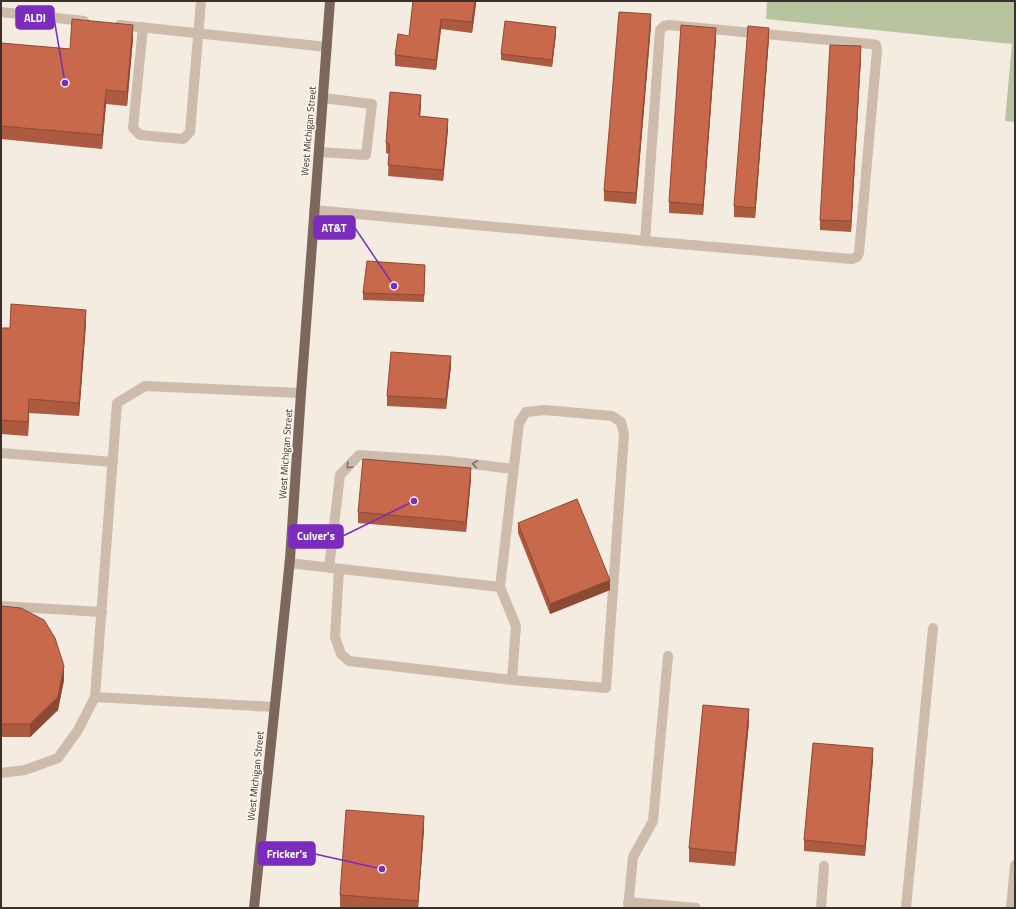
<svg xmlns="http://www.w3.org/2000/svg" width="1016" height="909" font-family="'Titillium Web',sans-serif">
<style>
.green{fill:#b8c4a0}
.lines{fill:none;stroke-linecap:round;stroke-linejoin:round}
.minor{stroke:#cdbbac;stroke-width:10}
.major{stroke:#7d675c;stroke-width:10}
.wall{fill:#ac5a40}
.shaded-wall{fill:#8c4a34}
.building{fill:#c8694b;stroke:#8c4a34}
.oneway{stroke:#7d6f65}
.labels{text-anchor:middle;stroke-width:3.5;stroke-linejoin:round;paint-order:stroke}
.street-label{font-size:10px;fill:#3b302b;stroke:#fbf5ee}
.leader{fill:none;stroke:#7b2cbf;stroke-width:1.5}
.callout-dot{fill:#7b2cbf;stroke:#fbf5ee;stroke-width:1.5}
.callout{fill:#7b2cbf;stroke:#7b2cbf;stroke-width:1.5}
.callout-label{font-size:11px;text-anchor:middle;font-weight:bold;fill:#fff}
</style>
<rect width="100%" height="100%" fill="#f4ebe1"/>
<path class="green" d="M 767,1 L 1015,1 L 1015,122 L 1005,121 L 1012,44 L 766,19 Z"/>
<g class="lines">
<path class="minor" d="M 1,12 L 84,21
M 120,25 L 327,47
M 143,27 L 133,128 L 140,135 L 183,139 L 190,132 L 201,1
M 319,152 L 366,155 L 372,104 L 323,98
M 314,210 L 627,239 L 645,241 L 852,259 L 857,257 L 859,253 L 877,50 L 876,45 L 871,44 L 669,25 L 664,26 L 660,30 L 645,241
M 1,453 L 113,462
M 289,563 L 500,587 L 516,626 L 512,680 L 349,661 L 341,654 L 335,637 L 339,569
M 329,568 L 340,475 L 359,455 L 448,461 L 513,469
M 500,587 L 519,423 L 526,412 L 545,410 L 612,416 L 621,422 L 624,434 L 606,688 L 512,680
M 1,606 L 102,612
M 95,697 L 274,707
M 1,773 L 25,770 L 58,758 L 78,730 L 95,697 L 117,403 L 145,386 L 301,393
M 628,902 L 696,908
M 628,908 L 633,857 L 653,821 L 668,656
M 821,908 L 824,866
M 906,908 L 933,628
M 1011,908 L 1015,865"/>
<path class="major" d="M 254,908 L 290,559 L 301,393 L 330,1"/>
</g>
<path class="wall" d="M 476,1 L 472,33 L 441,29 L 436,70 L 395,66 L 395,55 L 409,36 Z
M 651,25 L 636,204 L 604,201 L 604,191 Z
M 556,34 L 552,67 L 501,60 L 501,54 Z
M 133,38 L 127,106 L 106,104 L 102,149 L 1,139 L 1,43 L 70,49 Z
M 716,38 L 703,215 L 669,213 L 669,202 Z
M 769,38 L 755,218 L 734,217 L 734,206 Z
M 861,57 L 851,232 L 820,230 L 820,220 Z
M 421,105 L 420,116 L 448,129 L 443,181 L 388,176 L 389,154 L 386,153 L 386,143 Z
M 425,265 L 424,302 L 363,300 L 363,293 Z
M 86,323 L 79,416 L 29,413 L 28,436 L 1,434 L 1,328 L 10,328 Z
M 451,366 L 446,409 L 387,406 L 387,396 Z
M 471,479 L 466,532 L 358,523 L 358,512 Z
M 518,523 L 610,590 L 550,614 L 518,533 Z
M 1,606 L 64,680 L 58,710 L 30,737 L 1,737 Z
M 749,722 L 735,866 L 689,862 L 689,848 Z
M 873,759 L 865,856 L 804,851 L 804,840 Z
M 424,829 L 418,908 L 340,908 L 340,895 Z"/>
<path class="shaded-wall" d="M 475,1 L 476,1 L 476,5 L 472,33 L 472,22 Z
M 651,14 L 651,25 L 636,204 L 636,193 Z
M 441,19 L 441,29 L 436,70 L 436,60 Z
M 133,25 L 133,38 L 127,106 L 127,92 Z
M 556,27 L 556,34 L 552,67 L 552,60 Z
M 716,28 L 716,38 L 703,215 L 703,205 Z
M 769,28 L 769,38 L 755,218 L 755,208 Z
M 861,46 L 861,57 L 851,232 L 851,221 Z
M 106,90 L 106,104 L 102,149 L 102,135 Z
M 421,95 L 421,105 L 419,126 L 419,116 Z
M 448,119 L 448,129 L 443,181 L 443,170 Z
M 86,310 L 86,323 L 79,416 L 79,403 Z
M 451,356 L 451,366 L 446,409 L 446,399 Z
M 29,399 L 29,413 L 28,436 L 28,422 Z
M 471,468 L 471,479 L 466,532 L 466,522 Z
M 610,580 L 610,590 L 550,614 L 550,604 Z
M 64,666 L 64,680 L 58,710 L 30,737 L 30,724 Z
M 749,709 L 749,722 L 735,866 L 735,853 Z
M 873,748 L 873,759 L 865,856 L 865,846 Z
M 424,816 L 424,829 L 418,908 L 418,901 Z"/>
<path class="building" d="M 413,1 L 475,1 L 472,22 L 441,19 L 436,60 L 395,55 L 398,34 L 409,36 Z
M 619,12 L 651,14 L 636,193 L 604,191 Z
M 72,19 L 133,25 L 127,92 L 106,90 L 102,135 L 1,126 L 1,43 L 70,49 Z
M 505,21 L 556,27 L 552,60 L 501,54 Z
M 681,25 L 716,28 L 703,205 L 669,202 Z
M 748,26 L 769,28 L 755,208 L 734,206 Z
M 830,45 L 861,46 L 851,221 L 820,220 Z
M 390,92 L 421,95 L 419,116 L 448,119 L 443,170 L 388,165 L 390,144 L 386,143 Z
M 367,261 L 425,265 L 424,295 L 363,293 Z
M 11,304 L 86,310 L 79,403 L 29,399 L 28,422 L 1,420 L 1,328 L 10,328 Z
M 391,352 L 451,356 L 446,399 L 387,396 Z
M 363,459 L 471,468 L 466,522 L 358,512 Z
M 577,499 L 610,580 L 550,604 L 518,523 Z
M 1,606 L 21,608 L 44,620 L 55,638 L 64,666 L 58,697 L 30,724 L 1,724 Z
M 703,705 L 749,709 L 735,853 L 689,848 Z
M 813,743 L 873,748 L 865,846 L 804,840 Z
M 346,810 L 424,816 L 418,901 L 340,895 Z"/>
<defs><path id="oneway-chevron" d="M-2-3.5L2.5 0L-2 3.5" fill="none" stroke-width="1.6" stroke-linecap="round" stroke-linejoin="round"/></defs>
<g class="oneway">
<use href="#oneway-chevron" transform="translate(475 464) rotate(-172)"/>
<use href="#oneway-chevron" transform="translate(349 466) rotate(135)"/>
</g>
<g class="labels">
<g class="street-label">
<text transform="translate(308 131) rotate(-85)" y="4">West Michigan Street</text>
<text transform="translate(285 454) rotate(-86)" y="4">West Michigan Street</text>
<text transform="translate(255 776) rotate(-84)" y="4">West Michigan Street</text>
</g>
</g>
<path class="leader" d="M65 83L54 18M394 286L355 228M414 501L343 536M382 869L315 854"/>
<g class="callout-dot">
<circle cx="65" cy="83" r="4"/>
<circle cx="394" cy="286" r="4"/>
<circle cx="414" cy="501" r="4"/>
<circle cx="382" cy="869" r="4"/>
</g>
<g class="callout">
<rect x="16" y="6" width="38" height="23" rx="4"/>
<rect x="314" y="216" width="41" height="23" rx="4"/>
<rect x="289" y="525" width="54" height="23" rx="4"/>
<rect x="258" y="842" width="57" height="23" rx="4"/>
</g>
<g class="callout-label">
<text x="35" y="22">ALDI</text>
<text x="334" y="232">AT&amp;T</text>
<text x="316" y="540">Culver's</text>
<text x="287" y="858">Fricker's</text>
</g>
<rect width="1016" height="909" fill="none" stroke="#3b302b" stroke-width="4"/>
</svg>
